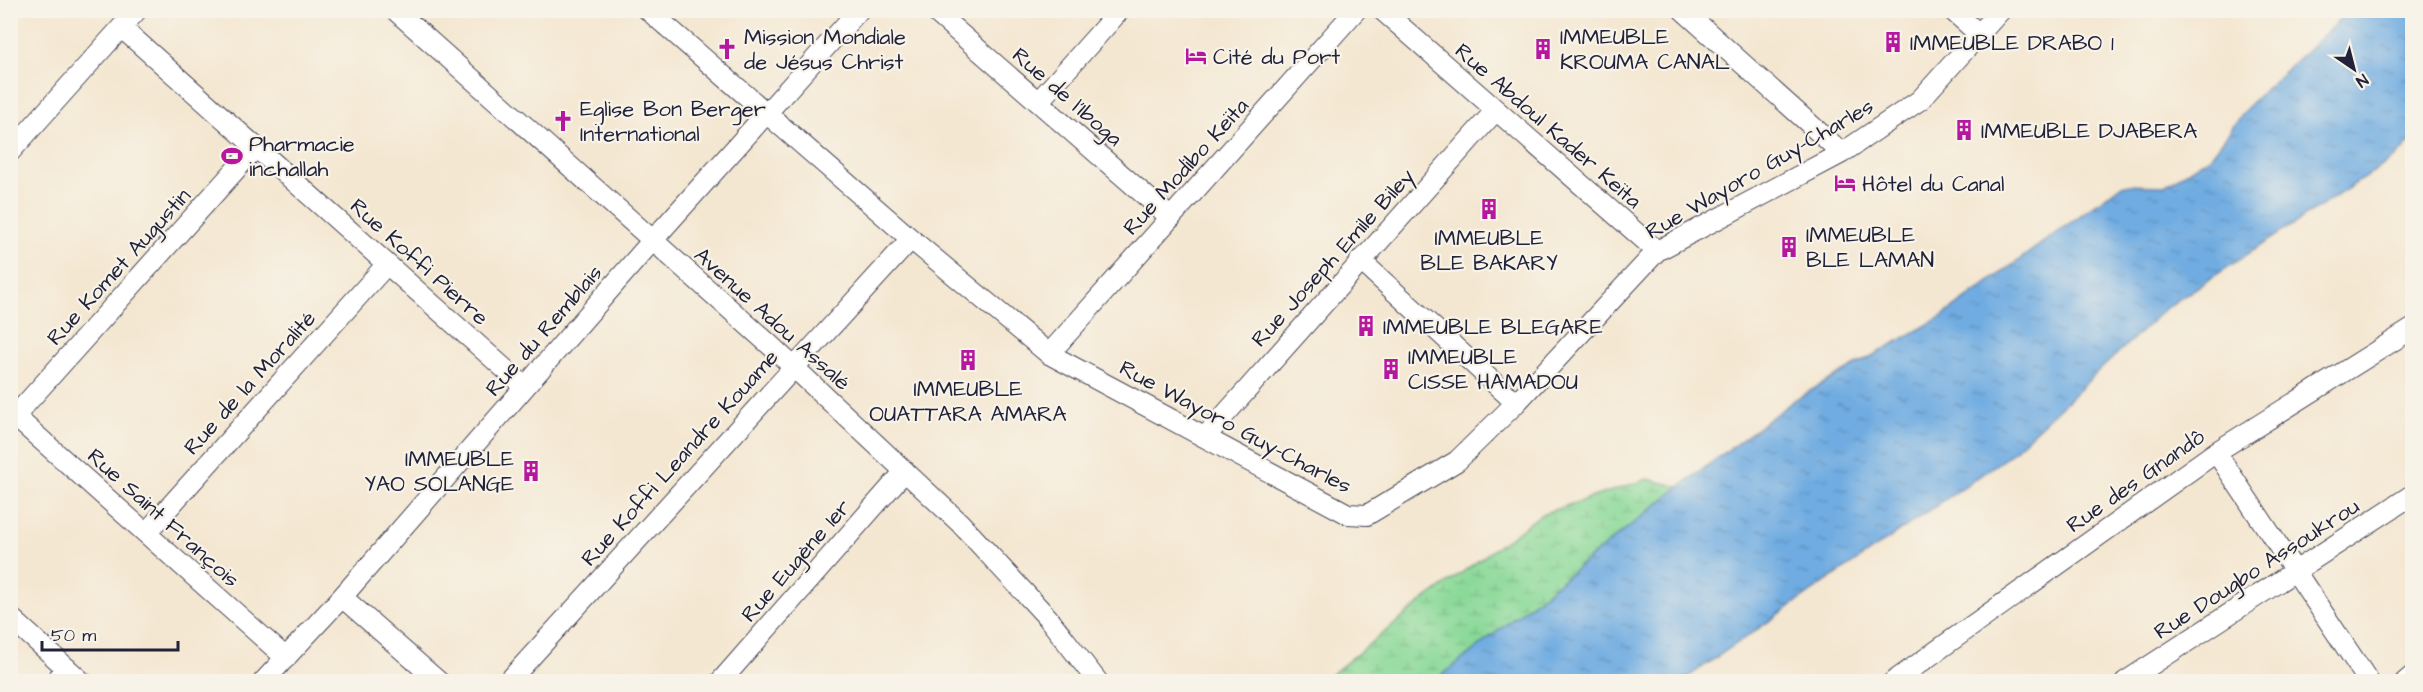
<svg xmlns="http://www.w3.org/2000/svg" width="2423" height="692" font-family="'Architects Daughter',sans-serif">
<style>
.wetland{fill:url(#wetland-marsh);stroke:#567e6a;stroke-width:1.5}
.water{fill:url(#water-ripples);stroke:#49678e;stroke-width:1.5}
.lines{fill:none;stroke-linecap:round;stroke-linejoin:round}
.minor-casing{stroke:#424052;stroke-width:22}
.minor{stroke:#fff;stroke-width:20}
.labels{text-anchor:middle;stroke-width:4.5;stroke-linejoin:round;paint-order:stroke}
.poi-label{font-size:22px;fill:#22223b;stroke:#f7f3e8;text-anchor:start}
.street-label{font-size:22px;fill:#22223b;stroke:#f7f3e8}
</style>
<defs>
<pattern id="wetland-marsh" width="20" height="14" patternUnits="userSpaceOnUse" patternTransform="scale(1.5)"><rect width="20" height="14" fill="#8ad998"/><path d="M1 5h8M5 5V1M11 12h8M15 12V8" fill="none" stroke="#77ba84"/></pattern>
<pattern id="water-ripples" width="26" height="14" patternUnits="userSpaceOnUse" patternTransform="scale(1.5)"><rect width="26" height="14" fill="#70ace1"/><path d="M2 4q2-2 4 0t4 0M15 11q2-2 4 0t4 0" fill="none" stroke="#5c8cb8"/></pattern>
</defs>
<rect width="100%" height="100%" fill="#f7f3e8"/>
<filter id="ink" filterUnits="userSpaceOnUse"><feTurbulence type="fractalNoise" baseFrequency=".0167" numOctaves="2"/><feDisplacementMap in="SourceGraphic" scale="12" xChannelSelector="R" yChannelSelector="G"/><feConvolveMatrix kernelMatrix="1 2 1 2 8 2 1 2 1" color-interpolation-filters="sRGB"/></filter>
<filter id="wash" filterUnits="userSpaceOnUse"><feTurbulence type="fractalNoise" baseFrequency=".008" numOctaves="4" result="noise"/><feDisplacementMap in="SourceGraphic" scale="24" xChannelSelector="R" yChannelSelector="G"/><feGaussianBlur stdDeviation="1.35" result="paint"/><feColorMatrix in="noise" values="0 0 0 0 0 0 0 0 0 0 0 0 0 0 0 0 0 1.4 0 .05"/><feComposite in="paint" operator="in"/></filter>
<g filter="url(#wash)">
<rect width="100%" height="100%" fill="#f4e7d1"/>
<path class="wetland" d="M 1648,479 L 1679,487 L 1435,681 L 1322,682 L 1426,599 L 1542,514 Z"/>
<path class="water" d="M 2349,11 L 2412,11 L 2412,140 L 2396,157 L 2167,307 L 2007,457 L 1682,681 L 1435,681 L 1679,487 L 1796,399 L 1941,317 L 2122,185 L 2165,186 L 2211,156 L 2251,103 Z"/>
</g>
<g filter="url(#ink)">
<g class="lines">
<defs>
<path id="minor" d="M 395,10 L 770,345 L 960,523 L 1048,618 L 1098,682
M 648,10 L 911,239 L 1049,354 L 1348,514 L 1367,515 L 1457,461 L 1516,403 L 1657,251 L 1842,153 L 1920,100 L 2001,10
M 933,10 L 1171,218
M 1382,10 L 1657,251
M 1683,10 L 1842,153
M 1952,10 L 1980,35
M 122,28 L 525,387
M 1038,102 L 1120,10
M 10,152 L 137,10
M 1360,260 L 1516,403
M 1049,354 L 1356,10
M 10,412 L 286,658
M 15,416 L 256,147
M 1205,437 L 1496,110
M 2216,452 L 2369,682
M 146,533 L 387,264
M 342,597 L 439,682
M 10,617 L 82,682
M 55,682 L 67,668
M 263,682 L 342,597 L 652,241 L 859,10
M 508,682 L 911,239
M 720,682 L 905,471
M 1893,682 L 2216,452 L 2412,329
M 2125,682 L 2412,495
M 2405,682 L 2412,676"/>
</defs>
<use href="#minor" class="minor-casing"/>
<use href="#minor" class="minor"/>
</g>
</g>
<defs>
<symbol id="building-bare" viewBox="-9 -9 18 18"><path d="M-4-6H4V6H1V3H-1V6H-4ZM-2.5-4.3h1.7v1.8h-1.7ZM.8-4.3h1.7v1.8H.8ZM-2.5-1h1.7V.8h-1.7ZM.8-1h1.7V.8H.8Z" fill="#b5179e" stroke="#f7f3e8" stroke-width="2.5" paint-order="stroke"/></symbol>
<symbol id="church-bare" viewBox="-9 -9 18 18"><path d="M-1.2-6h2.4v3.5h3.3v2.4h-3.3V6h-2.4V-.1h-3.3v-2.4h3.3Z" fill="#b5179e" stroke="#f7f3e8" stroke-width="2.5" paint-order="stroke"/></symbol>
<symbol id="hotel-bare" viewBox="-9 -9 18 18"><path d="M-6-4.5h1.5V1H6V5H4.5V3h-9V5H-6ZM-4 0a1.8 1.8 0 1 1 3.6 0ZM.5 0V-2.5h3Q6-2.5 6 0Z" fill="#b5179e" stroke="#f7f3e8" stroke-width="2.5" paint-order="stroke"/></symbol>
<symbol id="stadium-bare" viewBox="-9 -9 18 18"><path d="M0-5a6.5 5 0 1 0 0 10a6.5 5 0 1 0 0-10ZM-3.5-1.8h7v3.6h-7Z" fill="#b5179e" stroke="#f7f3e8" stroke-width="2.5" paint-order="stroke"/></symbol>
</defs>
<g fill-rule="evenodd">
<use href="#building-bare" x="1878" y="27" width="30" height="30"/>
<use href="#church-bare" x="712" y="34" width="30" height="30"/>
<use href="#building-bare" x="1528" y="34" width="30" height="30"/>
<use href="#hotel-bare" x="1181" y="41" width="30" height="30"/>
<use href="#church-bare" x="548" y="106" width="30" height="30"/>
<use href="#building-bare" x="1949" y="115" width="30" height="30"/>
<use href="#stadium-bare" x="217" y="141" width="30" height="30"/>
<use href="#hotel-bare" x="1830" y="168" width="30" height="30"/>
<use href="#building-bare" x="1474" y="194" width="30" height="30"/>
<use href="#building-bare" x="1774" y="232" width="30" height="30"/>
<use href="#building-bare" x="1351" y="311" width="30" height="30"/>
<use href="#building-bare" x="953" y="345" width="30" height="30"/>
<use href="#building-bare" x="1376" y="354" width="30" height="30"/>
<use href="#building-bare" x="516" y="456" width="30" height="30"/>
</g>
<g class="labels">
<g class="poi-label">
<text x="744" y="44">Mission Mondiale<tspan x="744" dy="25">de Jésus Christ</tspan></text>
<text x="1560" y="44">IMMEUBLE<tspan x="1560" dy="25">KROUMA CANAL</tspan></text>
<text x="1910" y="50">IMMEUBLE DRABO 1</text>
<text x="1213" y="64">Cité du Port</text>
<text x="580" y="116">Eglise Bon Berger<tspan x="580" dy="25">International</tspan></text>
<text x="1981" y="138">IMMEUBLE DJABERA</text>
<text x="249" y="151">Pharmacie<tspan x="249" dy="25">inchallah</tspan></text>
<text x="1862" y="191">Hôtel du Canal</text>
<text x="1806" y="242">IMMEUBLE<tspan x="1806" dy="25">BLE LAMAN</tspan></text>
<text x="1489" y="245" text-anchor="middle">IMMEUBLE<tspan x="1489" dy="25">BLE BAKARY</tspan></text>
<text x="1383" y="334">IMMEUBLE BLEGARE</text>
<text x="1408" y="364">IMMEUBLE<tspan x="1408" dy="25">CISSE HAMADOU</tspan></text>
<text x="968" y="396" text-anchor="middle">IMMEUBLE<tspan x="968" dy="25">OUATTARA AMARA</tspan></text>
<text x="514" y="466" text-anchor="end">IMMEUBLE<tspan x="514" dy="25">YAO SOLANGE</tspan></text>
</g>
<g class="street-label">
<text transform="translate(1068 96) rotate(41)" y="8">Rue de l'Iboga</text>
<text transform="translate(1549 125) rotate(41)" y="8">Rue Abdoul Kader Keïta</text>
<text transform="translate(1185 166) rotate(-48)" y="8">Rue Modibo Keïta</text>
<text transform="translate(1759 168) rotate(-30)" y="8">Rue Wayoro Guy-Charles</text>
<text transform="translate(1332 257) rotate(-48)" y="8">Rue Joseph Emile Biley</text>
<text transform="translate(420 261) rotate(42)" y="8">Rue Koffi Pierre</text>
<text transform="translate(118 266) rotate(-48)" y="8">Rue Komet Augustin</text>
<text transform="translate(773 318) rotate(42)" y="8">Avenue Adou Assalé</text>
<text transform="translate(543 330) rotate(-49)" y="8">Rue du Remblais</text>
<text transform="translate(249 382) rotate(-48)" y="8">Rue de la Moralité</text>
<text transform="translate(1236 426) rotate(28)" y="8">Rue Wayoro Guy-Charles</text>
<text transform="translate(679 457) rotate(-48)" y="8">Rue Koffi Leandre Kouame</text>
<text transform="translate(2135 480) rotate(-35)" y="8">Rue des Gnandô</text>
<text transform="translate(164 517) rotate(42)" y="8">Rue Saint François</text>
<text transform="translate(795 560) rotate(-49)" y="8">Rue Eugène 1er</text>
<text transform="translate(2256 568) rotate(-33)" y="8">Rue Dougbo Assoukrou</text>
</g>
</g>
<rect width="2423" height="692" fill="none" stroke="#f7f3e8" stroke-width="36"/>
<g transform="translate(2354 69) rotate(145)" stroke="#f7f3e8" stroke-width="4.5" paint-order="stroke">
<path d="M0-4.5L10 22L0 15L-10 22Z" fill="#22223b"/>
<text y="-9" font-size="16" font-weight="bold" text-anchor="middle" fill="#22223b">N</text>
</g>
<path d="M42 641v9h136v-9" fill="none" stroke="#22223b" stroke-width="3"/>
<text x="51" y="641" font-size="18" fill="#22223b" stroke="#f7f3e8" stroke-width="4.5" paint-order="stroke">50 m</text>
</svg>
